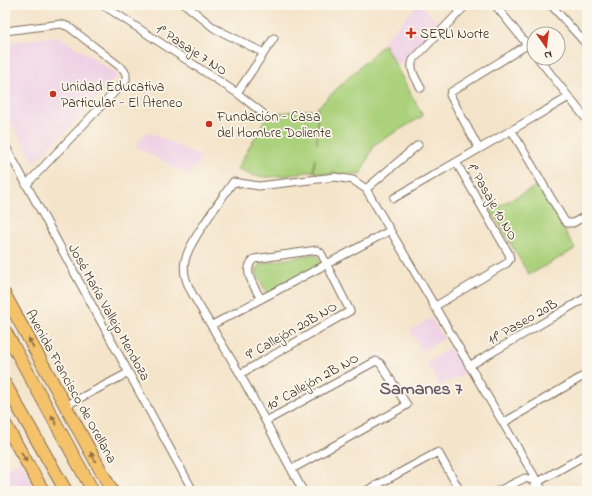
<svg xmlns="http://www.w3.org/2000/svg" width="592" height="496" font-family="'Indie Flower',sans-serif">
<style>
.built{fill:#efd0e6}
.green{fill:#abd17b;stroke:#737e4c}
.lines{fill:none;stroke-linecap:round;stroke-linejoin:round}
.minor-casing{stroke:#7c6b5a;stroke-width:9}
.primary-casing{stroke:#7c6b5a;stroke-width:14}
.trunk-casing{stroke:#7c6b5a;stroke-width:14}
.minor{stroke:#fff;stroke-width:7}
.primary{stroke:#f4c26a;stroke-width:12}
.trunk{stroke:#f4c26a;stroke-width:12}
.oneway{fill:#8e6e40}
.poi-dot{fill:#c8321e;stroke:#fbf7ec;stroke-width:1.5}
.labels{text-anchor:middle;stroke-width:3.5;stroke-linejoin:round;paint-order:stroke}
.poi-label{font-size:14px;fill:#3b2a1e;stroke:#fbf7ec;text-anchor:start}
.street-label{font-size:14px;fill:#3b2a1e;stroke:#fbf7ec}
.district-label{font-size:18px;font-weight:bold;fill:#6d5866;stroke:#fbf7ec}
</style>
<rect width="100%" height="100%" fill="#fbf7ec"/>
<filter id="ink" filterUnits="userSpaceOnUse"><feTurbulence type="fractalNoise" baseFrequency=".025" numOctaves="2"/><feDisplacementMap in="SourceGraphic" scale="8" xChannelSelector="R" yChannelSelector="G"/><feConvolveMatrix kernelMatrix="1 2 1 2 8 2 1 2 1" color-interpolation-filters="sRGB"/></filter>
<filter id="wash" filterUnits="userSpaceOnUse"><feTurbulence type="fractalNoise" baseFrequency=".012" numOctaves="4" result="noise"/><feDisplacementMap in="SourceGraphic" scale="16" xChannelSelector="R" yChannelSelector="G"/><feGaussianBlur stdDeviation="0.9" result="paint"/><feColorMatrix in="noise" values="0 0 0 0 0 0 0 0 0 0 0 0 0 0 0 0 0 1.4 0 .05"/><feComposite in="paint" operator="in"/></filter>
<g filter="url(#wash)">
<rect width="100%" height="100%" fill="#f4e4ca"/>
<path class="built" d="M 418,5 L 422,5 L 439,24 L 398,66 L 383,41 Z
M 58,36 L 116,73 L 117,76 L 68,129 L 34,163 L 5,112 L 5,43 Z
M 148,132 L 202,157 L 189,175 L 135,146 Z
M 431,318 L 444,339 L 422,351 L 410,330 Z
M 451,348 L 465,373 L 440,386 L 426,362 Z
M 20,461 L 36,491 L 5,491 L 5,469 Z"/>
<path class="green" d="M 384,44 L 423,116 L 375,144 L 360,174 L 327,174 L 314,172 L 315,159 L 313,171 C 288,175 261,183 237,169 L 267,116 L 279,113 L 317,109 L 317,144 L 317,108 Z
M 539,185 L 575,249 L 529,275 L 491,210 Z
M 315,254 L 322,263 L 267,294 L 256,272 L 260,264 Z"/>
</g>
<g filter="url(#ink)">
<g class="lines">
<defs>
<path id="minor" d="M 103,5 L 237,93 L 265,115
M 186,5 L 214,28 L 264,53
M 495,5 L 534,53
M 551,5 L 587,45
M 5,31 L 61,24 L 69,27 L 123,69 L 126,74 L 126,80 L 26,185
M 538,58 L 587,120
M 421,88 C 416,79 409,69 413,60 L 466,5
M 237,93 L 274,38
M 512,131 L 564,220 L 567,223 L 573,223 L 587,215
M 5,145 L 193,491
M 479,149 L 450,95 L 451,92 L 527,45
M 366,189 L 418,145
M 394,198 L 569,97
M 434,307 L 507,263 L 510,259 L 509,254 L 456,162
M 212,325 L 389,231
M 469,366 L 587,297
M 240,374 L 350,311 L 321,253 L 317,250 L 254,259 C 241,271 255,287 261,299
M 65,406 L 128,373
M 266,421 L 376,361 L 380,363 L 407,405 L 292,469
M 503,423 L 587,374
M 538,482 L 587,454
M 303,491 L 240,374 L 194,297 C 188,286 182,274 185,261 C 188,243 221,200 233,182 L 259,186 L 335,177 L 353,180 L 366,189 L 543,491
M 366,491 L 438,452 L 460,491
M 498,491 L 525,478 L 538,482 L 531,491"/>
<path id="primary" d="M 5,295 L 112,491
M 5,424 L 43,491"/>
<path id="trunk" d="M 5,331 L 93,491
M 5,384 L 66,491"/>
</defs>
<use href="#minor" class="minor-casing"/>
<use href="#primary" class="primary-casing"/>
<use href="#trunk" class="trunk-casing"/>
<use href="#minor" class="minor"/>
<use href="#primary" class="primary"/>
<use href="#trunk" class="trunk"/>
</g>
<defs><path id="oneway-solid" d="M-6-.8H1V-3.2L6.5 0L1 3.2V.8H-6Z"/></defs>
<g class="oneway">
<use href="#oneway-solid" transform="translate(31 343) rotate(-118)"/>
<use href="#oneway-solid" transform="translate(54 420) rotate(-119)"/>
<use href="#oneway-solid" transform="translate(24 457) rotate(61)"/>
<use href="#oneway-solid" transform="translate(93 457) rotate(-119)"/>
</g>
</g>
<g class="poi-dot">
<path d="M409 27h4v4h4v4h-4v4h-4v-4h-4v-4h4z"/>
<circle cx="53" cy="94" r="4"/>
<circle cx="209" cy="124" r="4"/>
</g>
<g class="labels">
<g class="poi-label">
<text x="420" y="38">SERLI Norte</text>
<text x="61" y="91">Unidad Educativa<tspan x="61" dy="16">Particular - El Ateneo</tspan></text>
<text x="217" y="121">Fundación - Casa<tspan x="217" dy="16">del Hombre Doliente</tspan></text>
</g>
<g class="street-label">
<text transform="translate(192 49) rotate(33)" y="5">1° Pasaje 7 NO</text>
<text transform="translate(493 201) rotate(60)" y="5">1° Pasaje 10 NO</text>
<text transform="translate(110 312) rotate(61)" y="5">José María Vallejo Mendoza</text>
<text transform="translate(522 321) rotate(-30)" y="5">11° Paseo 20B</text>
<text transform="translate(291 330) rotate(-30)" y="5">9° Callejón 20B NO</text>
<text transform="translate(312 381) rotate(-29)" y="5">10° Callejón 2B NO</text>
<text transform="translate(72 386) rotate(61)" y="5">Avenida Francisco de Orellana</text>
</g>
<g class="district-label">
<text x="421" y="394">Samanes 7</text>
</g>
</g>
<rect width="592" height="496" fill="none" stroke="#fbf7ec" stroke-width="20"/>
<g transform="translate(546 46) rotate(166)"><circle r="19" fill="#fbf7ec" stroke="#aea59a"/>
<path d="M0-3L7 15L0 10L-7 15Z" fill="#c8321e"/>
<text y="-6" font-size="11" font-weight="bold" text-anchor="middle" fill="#3b2a1e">N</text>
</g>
</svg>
